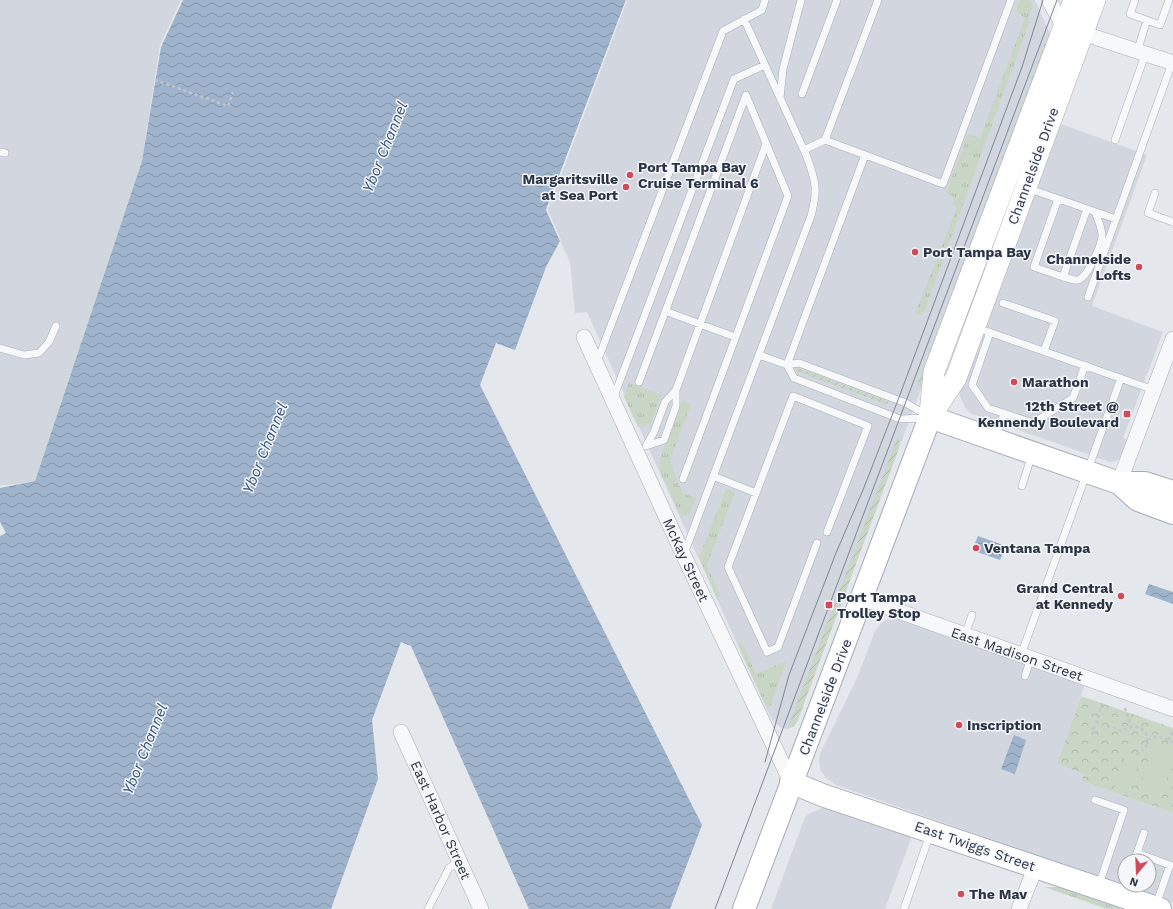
<svg xmlns="http://www.w3.org/2000/svg" width="1173" height="909" font-family="'Work Sans',sans-serif">
<style>
.built{fill:#d2d6de;fill-rule:evenodd}
.grass{fill:url(#grass-tufts)}
.park{fill:url(#park-crowns)}
.garden{fill:url(#garden-furrows)}
.pitch{fill:#c9d6c5}
.water{fill:url(#water-waves)}
.pier{fill:#e4e7ec}
.lines{fill:none;stroke-linecap:round;stroke-linejoin:round}
.service-casing{stroke:#a9aeb7;stroke-width:8}
.minor-casing{stroke:#a9aeb7;stroke-width:16}
.secondary-casing{stroke:#a9aeb7;stroke-width:22}
.primary-casing{stroke:#a3abb8;stroke-width:24}
.path{stroke:#c2c5cb;stroke-width:2.5;stroke-dasharray:3 3;stroke-linecap:butt}
.service{stroke:#f7f8fa;stroke-width:7}
.minor{stroke:#f7f8fa;stroke-width:15}
.secondary{stroke:#fff;stroke-width:21}
.primary{stroke:#fff;stroke-width:22}
.tram{stroke:#7d8696;stroke-width:1}
.poi-dot{fill:#d1495b;stroke:#f4f6f9;stroke-width:1.5}
.labels{text-anchor:middle;stroke-width:3;stroke-linejoin:round;paint-order:stroke}
.street-label{font-size:14px;fill:#2b3445;stroke:#f4f6f9}
.poi-label{font-size:14px;font-weight:bold;fill:#2b3445;stroke:#f4f6f9;text-anchor:start}
.water-label{font-size:15px;font-style:italic;fill:#34527a;stroke:#f4f6f9}
</style>
<defs>
<pattern id="grass-tufts" width="24" height="20" patternUnits="userSpaceOnUse"><rect width="24" height="20" fill="#c9d6c5"/><path d="M3 7l-1-3M5 7V3M7 7l1-3M15 17l-1-3M17 17v-4M19 17l1-3" fill="none" stroke="#adb8ab"/></pattern>
<pattern id="park-crowns" width="20" height="18" patternUnits="userSpaceOnUse"><rect width="20" height="18" fill="#c9d6c5"/><path d="M2 6a3 3 0 1 1 6 0M12 15a3 3 0 1 1 6 0" fill="none" stroke="#adb8ab"/></pattern>
<pattern id="garden-furrows" width="10" height="10" patternUnits="userSpaceOnUse"><rect width="10" height="10" fill="#c9d6c5"/><path d="M-1 1l2-2M0 10L10 0M9 11l2-2" fill="none" stroke="#adb8ab"/></pattern>
<pattern id="water-waves" width="16" height="10" patternUnits="userSpaceOnUse"><rect width="16" height="10" fill="#9fb4cc"/><path d="M0 5q4-4 8 0t8 0" fill="none" stroke="#8293a7"/></pattern>
</defs>
<rect width="100%" height="100%" fill="#e4e7ec"/>
<path class="built" d="M 0,0 L 181,0 L 160,45 L 142,161 L 35,481 L 9,485 L 0,485 Z
M 626,0 L 1035,0 L 1050,34 L 1048,48 L 797,722 L 793,727 L 787,729 L 780,727 L 772,719 L 769,714 L 587,312 L 575,313 L 570,262 L 546,210 Z
M 1058,123 L 1147,155 L 1092,306 L 1163,332 L 1123,438 L 1128,440 L 1121,458 L 1117,461 L 1110,462 L 972,414 L 966,409 L 960,396 L 959,388 Z
M 888,619 L 898,619 L 1085,684 L 1057,764 L 1084,774 L 1082,781 L 1173,813 L 1173,903 L 836,785 L 826,778 L 821,771 L 819,761 L 820,754 L 857,678 L 875,631 L 881,623 ZM 1125,861 L 1149,861 L 1149,885 L 1125,885 Z
M 831,807 L 912,836 L 885,909 L 771,909 L 805,817 L 810,813 L 822,808 Z"/>
<path class="grass" d="M 1020,0 L 1030,0 L 1033,5 L 1028,18 L 1029,23 L 924,312 L 921,315 L 915,314 L 957,207 L 952,204 L 954,197 L 946,193 L 968,134 L 980,138 L 1025,18 L 1016,11 Z
M 629,383 L 662,395 L 651,424 L 638,427 L 624,397 Z
M 682,400 L 691,404 L 670,461 L 682,493 L 696,498 L 690,513 L 681,517 L 660,471 L 660,459 Z
M 726,489 L 735,492 L 707,565 L 720,595 L 718,600 L 699,557 Z
M 741,640 L 756,674 L 786,661 L 771,705 L 767,709 L 738,645 Z
M 1044,887 L 1059,887 L 1121,909 L 1107,909 Z"/>
<path class="park" d="M 1081,696 L 1173,728 L 1173,813 L 1082,781 L 1084,774 L 1057,764 Z"/>
<path class="garden" d="M 1049,32 L 1050,38 L 1048,48 L 922,387 L 917,385 Z
M 795,368 L 798,368 L 887,401 L 888,403 L 886,404 L 796,371 Z
M 899,433 L 899,448 L 797,722 L 793,727 L 790,727 L 789,724 Z"/>
<path class="pitch" d="M 1155,743 L 1173,750 L 1173,761 L 1162,794 L 1140,786 Z
M 1127,752 L 1141,757 L 1128,794 L 1114,789 Z"/>
<path class="water" d="M 183,0 L 626,0 L 546,210 L 560,241 L 546,267 L 515,350 L 496,343 L 480,385 L 702,825 L 670,909 L 529,909 L 411,646 L 401,642 L 372,720 L 378,779 L 331,909 L 0,909 L 0,536 L 6,533 L 0,522 L 0,488 L 35,481 L 142,161 L 161,47 Z
M 978,536 L 1006,546 L 1000,560 L 972,550 Z
M 1149,584 L 1173,592 L 1173,604 L 1145,594 Z
M 1014,735 L 1026,740 L 1015,774 L 1001,769 Z"/>
<path class="pier" d="M 626,0 L 627,1 L 548,210 L 561,240 L 561,243 L 546,210 Z"/>
<g class="lines">
<defs>
<path id="service" d="M 878,0 L 825,140 L 943,184 L 1011,0
M 1135,0 L 1130,14 L 1160,25 L 1169,0
M 1137,52 L 1147,20
M 802,94 L 837,0
M 780,98 L 783,69 L 801,0
M 1115,140 L 1145,55
M 804,150 L 825,140
M 0,152 L 5,153
M 1027,188 L 1116,219
M 1155,193 L 1148,213 L 1173,222
M 1058,199 L 1034,267 L 1063,277 L 1087,209
M 1063,277 C 1068,278 1074,281 1078,280 C 1088,277 1101,246 1102,236 C 1102,228 1098,220 1095,212
M 1088,297 L 1172,63
M 1003,303 L 1055,321 L 1044,351
M 665,311 L 735,337
M 986,331 L 1154,390
M 990,332 L 972,385 L 988,408 L 1033,423 L 1073,398 L 1085,365
M 0,348 L 24,355 L 39,353 L 49,342 L 56,326
M 759,355 L 787,365 L 799,363 L 906,403 L 928,416
M 597,362 L 723,31 L 762,10 L 765,0
M 787,365 L 865,155
M 787,365 L 794,378 L 900,419 L 926,418
M 639,382 L 746,95 L 788,196 L 683,479
M 676,390 L 766,144
M 676,390 L 676,406 L 664,440 L 646,446 L 654,432 L 665,402 Z
M 613,399 L 734,79 L 765,65
M 995,438 L 1004,414
M 713,476 L 756,493
M 1022,486 L 1032,454
M 817,543 L 778,647 L 767,652 L 728,567 L 793,396 L 868,426 L 827,532
M 684,554 L 811,216 C 818,190 816,182 807,157 L 744,19
M 965,635 L 972,615
M 1021,655 L 1121,378
M 1025,676 L 1031,658
M 1095,800 L 1124,810 L 1099,885
M 1137,853 L 1144,833
M 1134,861 L 1137,853 L 1170,865 L 1156,905
M 428,909 L 449,868 L 460,861
M 904,909 L 930,834"/>
<path id="minor" d="M 1049,0 L 1064,27 L 1173,63
M 584,337 L 684,556 L 791,782
M 1119,483 L 1173,339
M 862,598 L 1173,709
M 401,732 L 481,909
M 1019,909 L 1036,866"/>
<path id="secondary" d="M 930,414 L 934,372 L 1074,0
M 930,417 L 956,378 L 1095,0"/>
<path id="primary" d="M 1119,483 L 1138,500 L 1173,513
M 791,782 L 822,795 L 1160,909
M 744,909 L 930,417 L 1119,483 L 1145,483 L 1173,492"/>
</defs>
<use href="#service" class="service-casing"/>
<use href="#minor" class="minor-casing"/>
<use href="#secondary" class="secondary-casing"/>
<use href="#primary" class="primary-casing"/>
<path class="path" d="M 155,80 L 228,106 L 233,92
M 1125,708 L 1131,726
M 1096,722 L 1122,731 C 1142,716 1160,743 1136,755
M 1091,728 L 1098,731
M 1094,729 L 1103,701
M 1148,740 L 1158,736 L 1173,742
M 1169,740 L 1173,729"/>
<use href="#service" class="service"/>
<use href="#minor" class="minor"/>
<use href="#secondary" class="secondary"/>
<use href="#primary" class="primary"/>
<path class="tram" d="M 765,762 L 789,675 L 836,553 L 863,490 L 898,400 L 1022,67 L 1043,0
M 715,909 L 1057,0"/>
</g>
<g class="poi-dot">
<circle cx="630" cy="175" r="4"/>
<circle cx="626" cy="187" r="4"/>
<circle cx="915" cy="252" r="4"/>
<circle cx="1139" cy="267" r="4"/>
<circle cx="1014" cy="382" r="4"/>
<rect x="1123" y="410" width="8" height="8" rx="2"/>
<circle cx="976" cy="548" r="4"/>
<circle cx="1121" cy="596" r="4"/>
<rect x="825" y="601" width="8" height="8" rx="2"/>
<circle cx="959" cy="725" r="4"/>
<circle cx="961" cy="894" r="4"/>
</g>
<g class="labels">
<g class="street-label">
<text transform="translate(1033 166) rotate(-70)" y="5">Channelside Drive</text>
<text transform="translate(686 560) rotate(65)" y="5">McKay Street</text>
<text transform="translate(1017 654) rotate(19)" y="5">East Madison Street</text>
<text transform="translate(825 697) rotate(-69)" y="5">Channelside Drive</text>
<text transform="translate(441 820) rotate(66)" y="5">East Harbor Street</text>
<text transform="translate(975 846) rotate(19)" y="5">East Twiggs Street</text>
</g>
<g class="poi-label">
<text x="638" y="172">Port Tampa Bay<tspan x="638" dy="16">Cruise Terminal 6</tspan></text>
<text x="618" y="184" text-anchor="end">Margaritsville<tspan x="618" dy="16">at Sea Port</tspan></text>
<text x="923" y="257">Port Tampa Bay</text>
<text x="1131" y="264" text-anchor="end">Channelside<tspan x="1131" dy="16">Lofts</tspan></text>
<text x="1022" y="387">Marathon</text>
<text x="1119" y="411" text-anchor="end">12th Street @<tspan x="1119" dy="16">Kennendy Boulevard</tspan></text>
<text x="984" y="553">Ventana Tampa</text>
<text x="1113" y="593" text-anchor="end">Grand Central<tspan x="1113" dy="16">at Kennedy</tspan></text>
<text x="837" y="602">Port Tampa<tspan x="837" dy="16">Trolley Stop</tspan></text>
<text x="967" y="730">Inscription</text>
<text x="969" y="899">The Mav</text>
</g>
<g class="water-label">
<text transform="translate(385 147) rotate(-68)" y="5">Ybor Channel</text>
<text transform="translate(265 448) rotate(-68)" y="5">Ybor Channel</text>
<text transform="translate(145 749) rotate(-68)" y="5">Ybor Channel</text>
</g>
</g>
<g transform="translate(1137 873) rotate(199)"><circle r="19" fill="#f4f6f9" stroke="#a4a8b1"/>
<path d="M0-3L7 15L0 10L-7 15Z" fill="#d1495b"/>
<text y="-6" font-size="11" font-weight="bold" text-anchor="middle" fill="#2b3445">N</text>
</g>
</svg>
